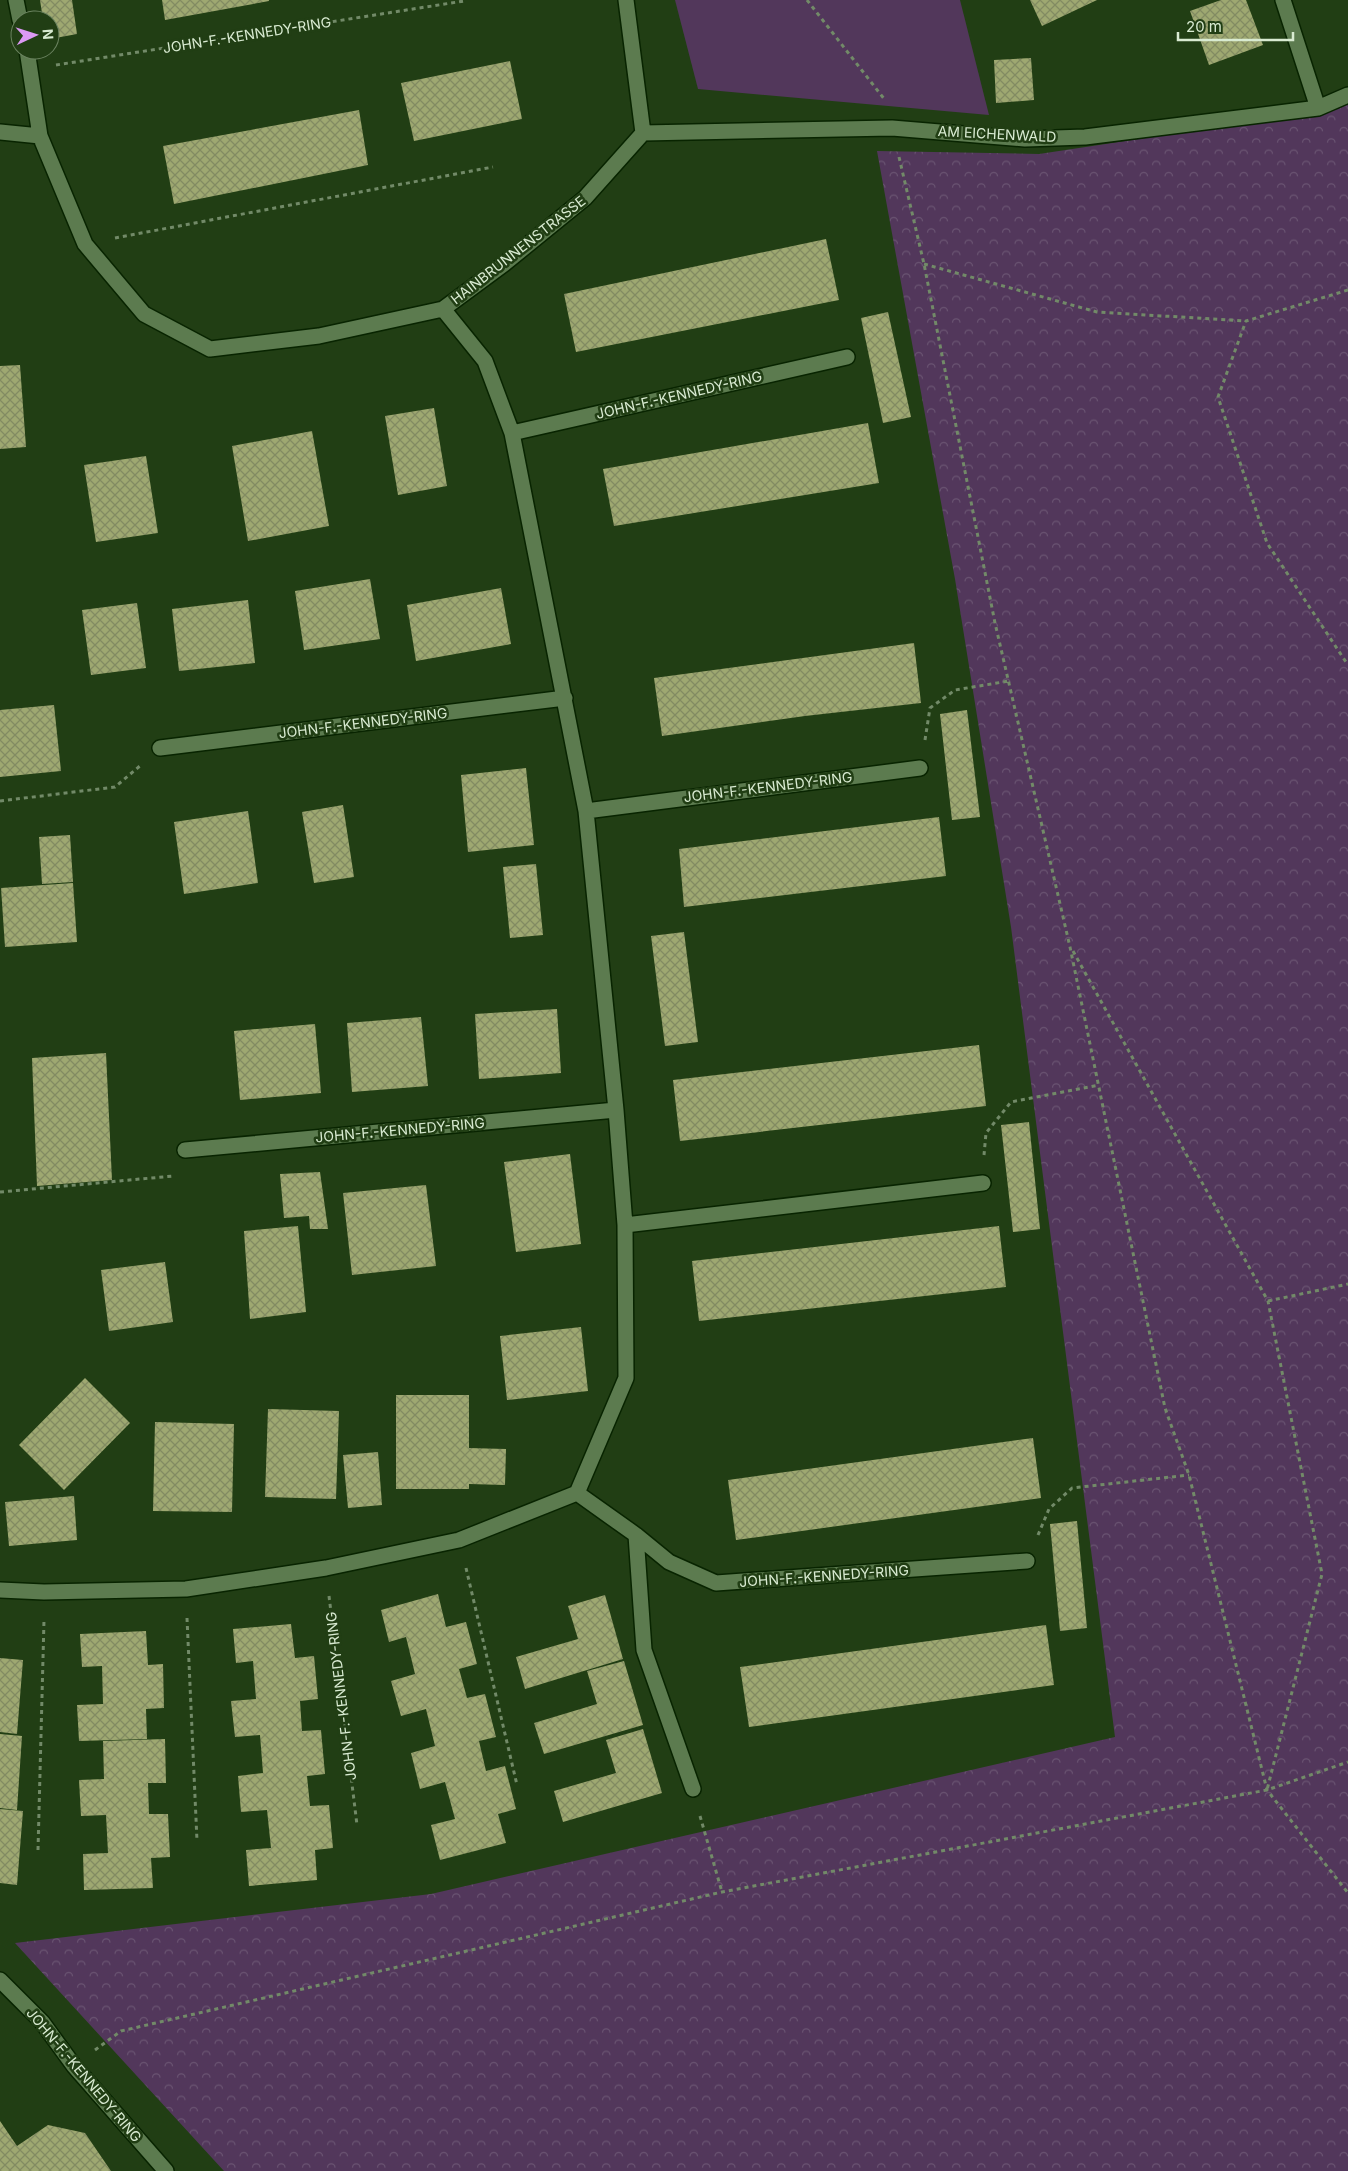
<svg xmlns="http://www.w3.org/2000/svg" width="1348" height="2171" font-family="Inter,sans-serif">
<style>
.green{fill:#52375b}
.forest{fill:url(#forest-crowns)}
.building{fill:url(#building-cross-hatch)}
.lines{fill:none;stroke-linecap:round;stroke-linejoin:round}
.street-casing{stroke:#082400;stroke-width:18}
.path{stroke:#728a68;stroke-width:3;stroke-dasharray:4 4;stroke-linecap:butt}
.street{stroke:#5c7b4f;stroke-width:15}
.labels{text-anchor:middle;stroke-width:5;stroke-linejoin:round;paint-order:stroke}
.street-label{font-size:14px;fill:#d9ebd2;stroke:#213e14}
</style>
<defs>
<pattern id="forest-crowns" width="20" height="18" patternUnits="userSpaceOnUse" patternTransform="scale(1.25)"><rect width="20" height="18" fill="#52375b"/><path d="M2 6a3 3 0 1 1 6 0M12 15a3 3 0 1 1 6 0" fill="none" stroke="#6a5472"/></pattern>
<pattern id="building-cross-hatch" width="8" height="8" patternUnits="userSpaceOnUse" patternTransform="scale(1.25)"><rect width="8" height="8" fill="#9ea871"/><path d="M0 0l8 8M0 8l8-8" fill="none" stroke="#828b62"/></pattern>
</defs>
<rect width="100%" height="100%" fill="#213e14"/>
<path class="green" d="M 675,0 L 960,0 L 989,115 L 698,89 Z"/>
<path class="forest" d="M 1348,104 L 1348,2171 L 224,2171 L 15,1943 L 431,1894 L 1115,1737 L 1011,927 L 955,579 L 877,151 L 1039,154 L 1338,109 Z"/>
<path class="building" d="M 40,0 L 72,0 L 77,34 L 50,39 L 50,20 L 43,20 Z
M 162,0 L 269,0 L 269,1 L 165,20 Z
M 1030,0 L 1097,0 L 1042,26 Z
M 1221,0 L 1246,0 L 1263,45 L 1209,65 L 1190,11 Z
M 1031,58 L 1034,100 L 996,103 L 994,60 Z
M 510,61 L 522,119 L 414,141 L 401,83 Z
M 359,110 L 368,165 L 174,204 L 163,146 Z
M 826,239 L 839,300 L 576,352 L 564,294 Z
M 888,312 L 911,417 L 883,423 L 861,318 Z
M 20,365 L 26,447 L 0,449 L 0,366 Z
M 434,408 L 447,486 L 398,495 L 385,416 Z
M 868,423 L 879,483 L 614,526 L 603,469 Z
M 312,431 L 329,526 L 248,541 L 232,446 Z
M 146,456 L 158,533 L 96,542 L 84,465 Z
M 370,579 L 380,639 L 304,650 L 295,591 Z
M 501,588 L 511,644 L 416,661 L 407,605 Z
M 248,600 L 255,663 L 179,671 L 172,609 Z
M 137,603 L 146,668 L 91,675 L 82,610 Z
M 914,643 L 921,703 L 805,716 L 662,736 L 654,678 Z
M 54,705 L 61,771 L 0,777 L 0,710 Z
M 967,710 L 980,817 L 952,820 L 940,714 Z
M 526,768 L 534,845 L 468,852 L 461,775 Z
M 343,805 L 354,877 L 314,883 L 302,812 Z
M 248,811 L 258,883 L 184,894 L 174,822 Z
M 939,817 L 946,876 L 684,907 L 679,849 Z
M 70,835 L 73,882 L 42,884 L 39,837 Z
M 536,864 L 543,935 L 510,938 L 503,867 Z
M 73,883 L 77,942 L 5,947 L 1,888 Z
M 684,932 L 698,1042 L 665,1046 L 651,936 Z
M 557,1009 L 561,1073 L 479,1079 L 475,1014 Z
M 421,1017 L 428,1086 L 352,1092 L 347,1023 Z
M 315,1024 L 321,1093 L 240,1100 L 234,1031 Z
M 979,1045 L 986,1106 L 680,1141 L 673,1080 Z
M 106,1053 L 112,1180 L 37,1186 L 32,1058 Z
M 1029,1122 L 1040,1229 L 1013,1232 L 1001,1125 Z
M 570,1154 L 581,1244 L 516,1252 L 504,1162 Z
M 320,1172 L 328,1229 L 310,1229 L 309,1216 L 284,1218 L 280,1174 Z
M 426,1185 L 436,1266 L 352,1275 L 343,1193 Z
M 298,1226 L 306,1312 L 250,1319 L 244,1231 Z
M 999,1226 L 1006,1287 L 699,1321 L 692,1261 Z
M 165,1262 L 173,1322 L 109,1331 L 101,1270 Z
M 581,1327 L 588,1391 L 507,1400 L 500,1336 Z
M 85,1378 L 130,1423 L 64,1490 L 19,1445 Z
M 396,1395 L 469,1395 L 469,1448 L 506,1449 L 505,1485 L 469,1484 L 469,1489 L 396,1489 Z
M 268,1409 L 339,1411 L 336,1499 L 265,1497 Z
M 155,1422 L 234,1424 L 232,1512 L 153,1511 Z
M 1033,1438 L 1041,1498 L 736,1540 L 728,1480 Z
M 378,1452 L 382,1505 L 348,1508 L 343,1455 Z
M 74,1496 L 77,1540 L 9,1546 L 5,1502 Z
M 1077,1521 L 1087,1628 L 1060,1631 L 1050,1524 Z
M 438,1594 L 446,1627 L 466,1622 L 477,1664 L 459,1669 L 467,1698 L 485,1694 L 496,1737 L 479,1741 L 486,1771 L 505,1766 L 516,1809 L 498,1814 L 506,1843 L 440,1860 L 431,1825 L 455,1819 L 445,1782 L 420,1789 L 411,1753 L 435,1746 L 426,1709 L 401,1716 L 391,1681 L 415,1674 L 406,1637 L 389,1642 L 381,1610 Z
M 605,1595 L 623,1659 L 525,1689 L 516,1657 L 578,1639 L 568,1606 Z
M 291,1624 L 295,1658 L 314,1656 L 318,1699 L 300,1701 L 302,1731 L 321,1730 L 325,1774 L 307,1776 L 310,1806 L 329,1805 L 333,1848 L 315,1850 L 317,1880 L 249,1886 L 246,1850 L 271,1848 L 267,1810 L 241,1812 L 238,1776 L 263,1773 L 260,1735 L 235,1737 L 231,1701 L 256,1699 L 253,1661 L 236,1663 L 233,1629 Z
M 1046,1625 L 1054,1685 L 749,1727 L 740,1667 Z
M 146,1631 L 148,1665 L 163,1664 L 164,1708 L 146,1709 L 147,1739 L 79,1741 L 77,1705 L 103,1704 L 102,1666 L 82,1667 L 80,1634 Z
M 0,1658 L 23,1660 L 17,1734 L 0,1732 Z
M 624,1661 L 643,1725 L 544,1754 L 534,1723 L 597,1704 L 587,1671 Z
M 643,1729 L 662,1793 L 563,1822 L 554,1791 L 616,1773 L 606,1740 Z
M 0,1734 L 22,1736 L 17,1810 L 0,1808 Z
M 165,1739 L 166,1783 L 148,1783 L 149,1814 L 168,1814 L 170,1857 L 151,1858 L 153,1888 L 84,1890 L 83,1854 L 108,1853 L 106,1815 L 81,1816 L 79,1780 L 104,1779 L 103,1741 Z
M 0,1809 L 23,1811 L 17,1885 L 0,1883 Z
M 0,2121 L 17,2146 L 48,2125 L 85,2133 L 111,2171 L 0,2171 Z"/>
<g class="lines">
<defs>
<path id="street" d="M 16,0 L 20,20
M 1283,0 L 1318,108
M 27,50 L 40,136 L 85,244 L 144,314 L 210,349 L 319,336 L 443,309 L 504,264 L 585,198 L 643,133 L 626,0
M 0,132 L 40,136
M 643,133 L 892,128 L 1025,139 L 1085,137 L 1318,108 L 1348,95
M 512,433 L 847,357
M 160,748 L 565,698
M 586,811 L 920,768
M 185,1150 L 616,1110
M 625,1225 L 983,1183
M 577,1493 L 636,1535 L 669,1562 L 716,1583 L 1027,1561
M 636,1535 L 644,1650 L 693,1789
M 0,1590 L 44,1592 L 186,1589 L 326,1568 L 459,1540 L 577,1493 L 626,1378 L 625,1225 L 616,1110 L 586,811 L 512,433 L 485,361 L 443,309
M 0,1980 L 42,2022 L 74,2066 L 166,2171"/>
</defs>
<use href="#street" class="street-casing"/>
<path class="path" d="M 807,0 L 885,100
M 56,65 L 464,1
M 899,157 L 924,264 L 995,623 L 1070,947 L 1165,1408 L 1189,1475 L 1267,1790 L 1348,1893
M 115,238 L 493,167
M 924,264 L 1097,312 L 1246,321
M 1348,290 L 1246,321 L 1218,397 L 1267,543 L 1348,665
M 925,740 L 930,708 L 955,690 L 1009,681
M 0,801 L 115,787 L 141,765
M 1073,951 L 1268,1301 L 1322,1574 L 1267,1790
M 984,1155 L 986,1133 L 1011,1102 L 1099,1085
M 0,1192 L 173,1176
M 1268,1301 L 1348,1284
M 1038,1535 L 1049,1509 L 1072,1488 L 1189,1475
M 466,1568 L 517,1785
M 329,1596 L 357,1825
M 187,1618 L 197,1841
M 700,1816 L 722,1892
M 38,1850 L 44,1620
M 95,2050 L 121,2031 L 722,1892 L 1267,1790 L 1348,1762"/>
<use href="#street" class="street"/>
</g>
<g class="labels">
<g class="street-label">
<text transform="translate(247 35) rotate(-9)" y="5">JOHN-F.-KENNEDY-RING</text>
<text transform="translate(997 134) rotate(3)" y="5">AM EICHENWALD</text>
<text transform="translate(518 250) rotate(-38)" y="5">HAINBRUNNENSTRASSE</text>
<text transform="translate(679 395) rotate(-13)" y="5">JOHN-F.-KENNEDY-RING</text>
<text transform="translate(363 723) rotate(-7)" y="5">JOHN-F.-KENNEDY-RING</text>
<text transform="translate(768 787) rotate(-7)" y="5">JOHN-F.-KENNEDY-RING</text>
<text transform="translate(400 1130) rotate(-5)" y="5">JOHN-F.-KENNEDY-RING</text>
<text transform="translate(824 1576) rotate(-4)" y="5">JOHN-F.-KENNEDY-RING</text>
<text transform="translate(341 1696) rotate(-97)" y="5">JOHN-F.-KENNEDY-RING</text>
<text transform="translate(84 2075) rotate(50)" y="5">JOHN-F.-KENNEDY-RING</text>
</g>
</g>
<g transform="translate(35 35) rotate(86)"><circle r="24" fill="#213e14" stroke="#6b8360"/>
<path d="M0-4L9 19L0 12L-9 19Z" fill="#dc99f4"/>
<text y="-8" font-size="14" font-weight="bold" text-anchor="middle" fill="#d9ebd2">N</text>
</g>
<path d="M1178 32v8h115v-8" fill="none" stroke="#d9ebd2" stroke-width="2.5"/>
<text x="1186" y="32" font-size="15" fill="#d9ebd2" stroke="#213e14" stroke-width="4" paint-order="stroke">20 m</text>
</svg>
